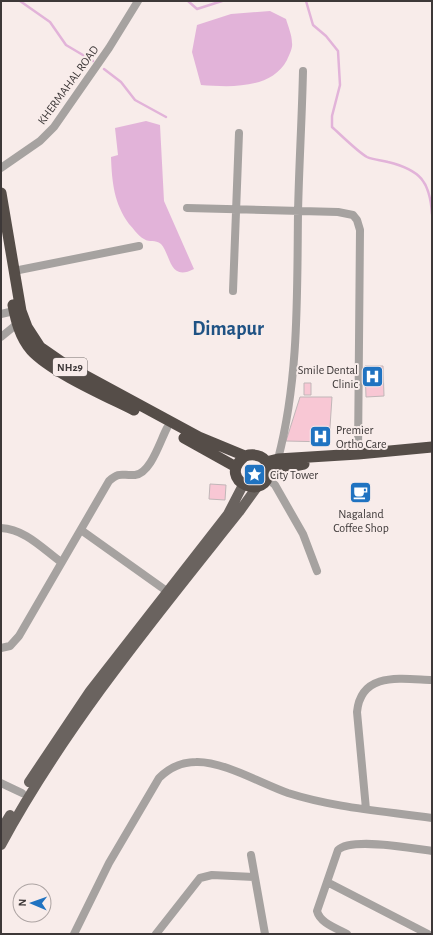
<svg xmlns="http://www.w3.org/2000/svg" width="433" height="935" font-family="'Alegreya Sans',sans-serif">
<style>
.water{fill:#e2b3d9}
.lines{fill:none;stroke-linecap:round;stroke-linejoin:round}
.stream{stroke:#e2b3d9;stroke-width:2.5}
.building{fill:#f8c7d4;stroke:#c1b6b8}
.minor{stroke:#a6a2a0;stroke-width:8}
.major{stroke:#6a635f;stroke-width:10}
.highway{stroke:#554d48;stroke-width:11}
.labels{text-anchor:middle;stroke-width:4;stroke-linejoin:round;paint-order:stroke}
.shield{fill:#f8ecea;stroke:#756e6d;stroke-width:1}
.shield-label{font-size:11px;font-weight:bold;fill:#3d3838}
.street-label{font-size:12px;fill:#3d3838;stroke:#f8ecea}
.poi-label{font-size:12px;fill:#3d3838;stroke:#f8ecea;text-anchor:start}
.town-label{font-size:20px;font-weight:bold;fill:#1f5284;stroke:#f8ecea}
</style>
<rect width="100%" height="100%" fill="#f8ecea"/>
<path class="water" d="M 270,11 L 286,19 C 288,26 292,35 292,43 C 293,48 289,55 287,60 C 271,90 229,87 201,85 L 192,52 L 197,25 L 231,14 Z
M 146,121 L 160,125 L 164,201 L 194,269 C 169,282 171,255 161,244 C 155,239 150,243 144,239 C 138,236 134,229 129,224 C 114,203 112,183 111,157 L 118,155 L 115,128 Z"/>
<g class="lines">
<path class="stream" d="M 20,1 L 50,22 L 66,45 L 93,61
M 188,1 L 197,9 L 222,1
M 306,1 L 313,25 L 326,36 L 338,51 L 340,85 L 332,116 L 332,127 C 341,135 358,152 367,157 C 373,160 382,160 388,162 C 420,170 430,181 432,214
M 104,69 L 121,82 L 135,100 L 166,117"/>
</g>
<path class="building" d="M 365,366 L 383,366 L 384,396 L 366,397 Z
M 304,383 L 311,383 L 311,395 L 304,395 Z
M 300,397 L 332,397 L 329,442 L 286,441 Z
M 210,484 L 226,485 L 225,500 L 209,499 Z"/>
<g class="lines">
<path class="minor" d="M 1,168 L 40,141 L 54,127 L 109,48 L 138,1
M 187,208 L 338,212 L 353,215 L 357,220 L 360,230 L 358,454
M 14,271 L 139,246
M 233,291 L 239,133
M 1,314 L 14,311
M 1,337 L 17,324
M 278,459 C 299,379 297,295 298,213 C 299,165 302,118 303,71
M 267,478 L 275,485 L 303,534 L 317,571
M 1,528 C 25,529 43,549 61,562
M 81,530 L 168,592
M 1,648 L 10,646 L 19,636 L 109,481 C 120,471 122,476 135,475 C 151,473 160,441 167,428
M 1,783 L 22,793
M 366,809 L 357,712 C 361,671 402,679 432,680
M 251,855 L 265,934
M 327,882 L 428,934
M 74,934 L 109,863 L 159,778 C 169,768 182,762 196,762 C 223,761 262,784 288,793 C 335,808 384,811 432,818
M 156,934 L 200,878 L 212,875 L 254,877
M 347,934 C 336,928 320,923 317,911 L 338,850 C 351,837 412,848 432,851"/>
<path class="major" d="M 29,782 L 90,691 L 228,514 L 243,485
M 1,830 L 10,815
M 1,845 C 66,725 154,619 239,512 L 257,487"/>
<path class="highway" d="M 1,193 L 21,311 L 27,327 L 40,347 L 66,365 L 199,437 L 245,456 C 255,453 268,456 268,469 C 271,504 213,481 245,456
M 13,305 C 16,321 20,337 31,350 C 51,372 106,396 134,410
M 184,438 L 236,467
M 266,462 L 278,459 L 358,454 L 432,447
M 269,471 L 304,464"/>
</g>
<defs>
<symbol id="hospital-square" viewBox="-11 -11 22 22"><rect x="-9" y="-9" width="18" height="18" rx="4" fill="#2073c1" stroke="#f8ecea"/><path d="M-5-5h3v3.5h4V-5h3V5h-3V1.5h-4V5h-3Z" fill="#fff"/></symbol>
<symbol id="sight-square" viewBox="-11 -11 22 22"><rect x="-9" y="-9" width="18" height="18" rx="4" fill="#2073c1" stroke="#f8ecea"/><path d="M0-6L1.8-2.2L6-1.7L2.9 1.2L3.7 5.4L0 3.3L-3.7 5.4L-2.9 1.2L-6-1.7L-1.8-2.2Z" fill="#fff"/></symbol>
<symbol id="cafe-square" viewBox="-11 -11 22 22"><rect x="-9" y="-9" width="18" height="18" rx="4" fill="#2073c1" stroke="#f8ecea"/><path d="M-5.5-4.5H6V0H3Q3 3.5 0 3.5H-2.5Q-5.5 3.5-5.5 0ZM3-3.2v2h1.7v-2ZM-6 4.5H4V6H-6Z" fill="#fff"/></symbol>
</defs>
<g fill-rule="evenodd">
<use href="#hospital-square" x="360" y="364" width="25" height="25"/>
<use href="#hospital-square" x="308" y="424" width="25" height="25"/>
<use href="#sight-square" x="242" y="462" width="25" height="25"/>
<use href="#cafe-square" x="348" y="480" width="25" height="25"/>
</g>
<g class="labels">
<rect class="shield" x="53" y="358" width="34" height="18" rx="3"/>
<g class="shield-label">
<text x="70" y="371">NH29</text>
</g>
<g class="street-label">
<text transform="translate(68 85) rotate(-54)" y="4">KHERMAHAL ROAD</text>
</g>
<g class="poi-label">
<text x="358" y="374" text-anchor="end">Smile Dental<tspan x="358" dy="14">Clinic</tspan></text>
<text x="336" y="434">Premier<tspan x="336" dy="14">Ortho Care</tspan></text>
<text x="270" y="479">City Tower</text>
<text x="361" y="518" text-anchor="middle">Nagaland<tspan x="361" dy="14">Coffee Shop</tspan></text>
</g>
<g class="town-label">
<text x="228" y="335">Dimapur</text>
</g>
</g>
<rect width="433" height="935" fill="none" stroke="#3d3838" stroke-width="4"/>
<g transform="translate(32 903) rotate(272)"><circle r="19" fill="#f8ecea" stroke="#ada4a3"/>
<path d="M0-3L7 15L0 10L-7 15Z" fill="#2073c1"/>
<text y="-6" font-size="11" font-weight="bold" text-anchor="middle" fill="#3d3838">N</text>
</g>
</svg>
